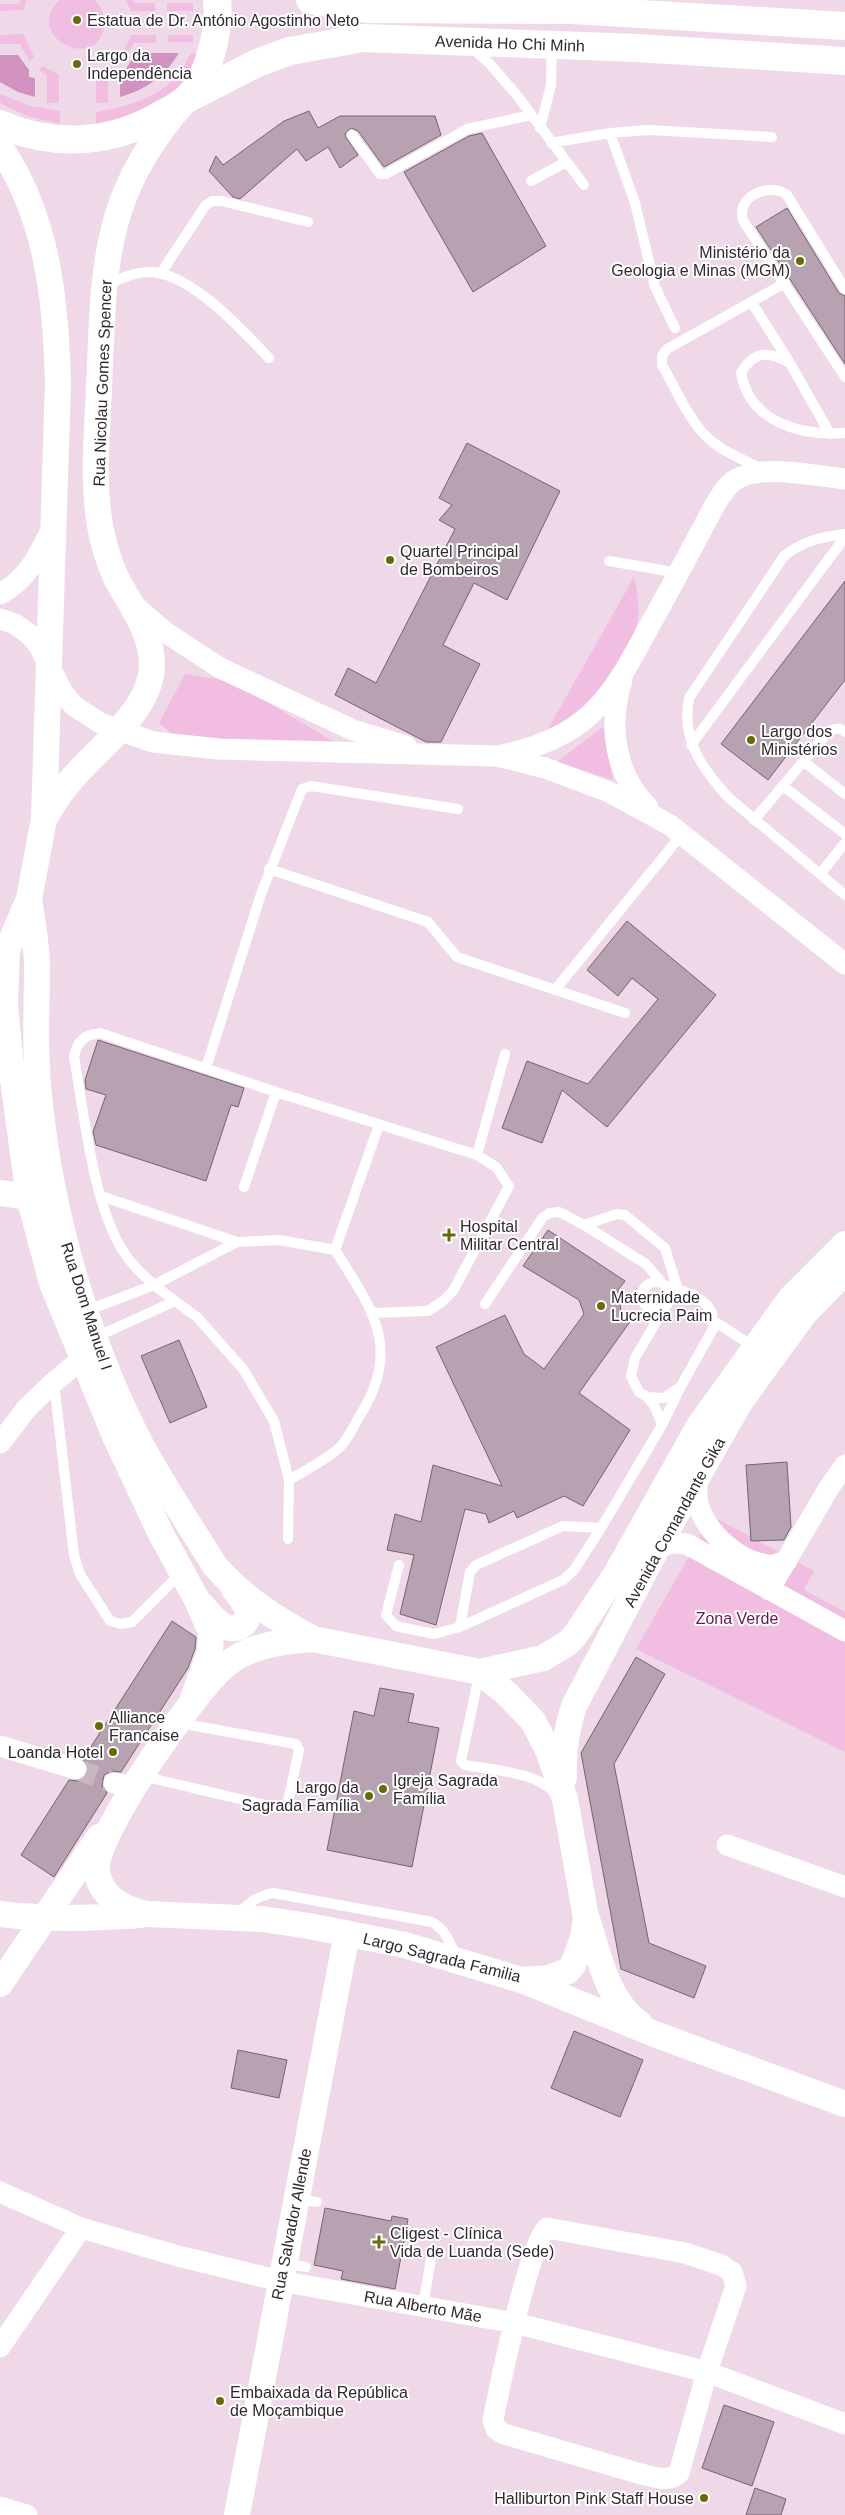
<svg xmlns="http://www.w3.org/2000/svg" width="845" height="2515" font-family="Helvetica,sans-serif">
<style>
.green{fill:#f1bde1}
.water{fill:#d192bf}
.building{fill:#b6a2b0;stroke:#766370}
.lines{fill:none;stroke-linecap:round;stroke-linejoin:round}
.minor-tunnel{stroke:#c9b6c3;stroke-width:21;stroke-dasharray:21 11;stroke-linecap:butt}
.service{stroke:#fff;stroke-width:10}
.minor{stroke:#fff;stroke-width:21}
.tertiary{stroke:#fff;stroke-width:26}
.primary{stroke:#fff;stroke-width:28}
.trunk{stroke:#fff;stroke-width:28}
.poi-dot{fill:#676b0c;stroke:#fff;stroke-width:2}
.labels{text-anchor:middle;stroke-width:4;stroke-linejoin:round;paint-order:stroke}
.poi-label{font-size:16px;fill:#30282e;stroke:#fff;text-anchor:start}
.street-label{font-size:16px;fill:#30282e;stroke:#fff}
.park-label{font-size:16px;fill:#631a54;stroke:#fff}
</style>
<rect width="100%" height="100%" fill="#efd9e8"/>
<path class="green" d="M 21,0 L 27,0 L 23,10 L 0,11 L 0,4 L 19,4 Z
M 60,0 L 94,0 C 102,7 106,17 104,28 C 95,74 21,34 60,0 Z
M 126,0 L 133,0 L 134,3 L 155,3 L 155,11 L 131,11 Z
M 167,3 L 193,3 L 193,11 L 167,11 Z
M 23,34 L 34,57 L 30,61 L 20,44 L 0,44 L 0,35 Z
M 131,35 L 156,35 L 156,43 L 134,43 L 124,60 L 121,57 Z
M 168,35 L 193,35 L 193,42 L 168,42 Z
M 191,53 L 202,54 C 196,63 190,75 183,83 C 159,108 129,117 96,125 L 96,112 C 125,107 153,100 174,79 C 181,73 186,62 191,53 Z
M 43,66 L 59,75 L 59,103 L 47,103 L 47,75 L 39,70 Z
M 111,66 L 115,70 L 108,75 L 108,103 L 96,103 L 96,75 Z
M 0,94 L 30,106 L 60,111 L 60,124 L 27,116 L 0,103 Z
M 634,577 C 637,590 640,605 638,619 C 628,669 584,709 544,736 Z
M 185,674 L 231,681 L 338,744 L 175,742 L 171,733 L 159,723 Z
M 603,727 L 613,780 L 557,762 Z
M 712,1516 L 814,1571 L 804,1590 L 845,1612 L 845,1752 L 636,1649 Z"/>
<path class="water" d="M 136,53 L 179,53 C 164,77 147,89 120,97 L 120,77 L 126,76 L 126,69 Z
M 0,55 L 18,55 L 29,70 L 29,77 L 35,78 L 35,97 L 18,92 L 0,82 Z"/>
<path class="building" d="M 309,111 L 318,128 L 340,116 L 435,116 L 441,135 L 384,167 L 358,131 L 351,128 L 346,132 L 345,136 L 358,155 L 340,168 L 328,147 L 306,161 L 297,149 L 240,199 L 233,197 L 209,171 L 216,156 L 223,165 L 284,121 Z
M 482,133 L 546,246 L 473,292 L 404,172 L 469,136 Z
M 787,208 L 839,293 L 845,296 L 845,364 L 756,227 Z
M 467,443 L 560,491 L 507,600 L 474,583 L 443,645 L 480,664 L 441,742 L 426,742 L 335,695 L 348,668 L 376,683 L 455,529 L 439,520 L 452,505 L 439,498 Z
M 845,581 L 845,680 L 768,780 L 721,744 Z
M 627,921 L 716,995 L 607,1127 L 562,1090 L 542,1143 L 502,1128 L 527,1061 L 588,1084 L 658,999 L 632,978 L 618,996 L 587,970 Z
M 98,1040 L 244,1088 L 238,1107 L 231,1105 L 206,1181 L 96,1145 L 93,1132 L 106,1095 L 86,1089 L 85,1080 Z
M 548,1230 L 625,1281 L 618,1290 L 621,1311 L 632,1319 L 579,1393 L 630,1430 L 583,1506 L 564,1496 L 517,1518 L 514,1511 L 489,1523 L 486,1514 L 465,1509 L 436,1625 L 400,1614 L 414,1555 L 387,1550 L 395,1514 L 421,1522 L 433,1465 L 502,1486 L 436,1347 L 505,1315 L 524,1354 L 544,1369 L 584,1314 L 579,1300 L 523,1266 Z
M 179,1340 L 207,1407 L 170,1423 L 141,1356 Z
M 787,1462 L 791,1527 L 784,1540 L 751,1541 L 746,1465 Z
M 172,1621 L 196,1637 L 195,1649 L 188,1668 L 121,1772 L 111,1771 L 104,1775 L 102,1786 L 107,1793 L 54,1877 L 21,1855 L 69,1780 L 78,1781 L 85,1778 L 88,1767 L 83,1759 Z
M 636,1657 L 665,1674 L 614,1764 L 649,1943 L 706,1966 L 694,1998 L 621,1969 L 581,1753 Z
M 380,1688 L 414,1694 L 408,1722 L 439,1728 L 412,1867 L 327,1850 L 354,1711 L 374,1716 Z
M 574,2031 L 643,2060 L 620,2117 L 551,2088 Z
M 238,2050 L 287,2060 L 279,2098 L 231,2088 Z
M 325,2208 L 391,2221 L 392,2216 L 408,2219 L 395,2289 L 341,2279 L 343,2271 L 314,2265 Z
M 724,2405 L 774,2422 L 752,2486 L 702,2468 Z
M 755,2488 L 786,2499 L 781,2515 L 746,2515 Z"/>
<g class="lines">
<path class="minor-tunnel" d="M 76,1769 L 114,1783"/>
<path class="service" d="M 471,47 L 489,63 L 516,94 L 584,185
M 540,128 L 551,85 L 552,45
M 610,133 L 635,203 L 655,287 L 675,328
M 352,135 L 380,174 L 386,174 L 467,129 L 531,115
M 551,143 L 610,133 L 649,130 L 772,137
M 531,181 L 566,162
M 161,273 L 205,206 L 212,201 L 221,201 L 308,222
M 106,285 C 120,279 134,272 150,272 C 191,273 242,330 269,358
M 845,289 L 787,195 C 769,181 733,198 744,222 L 845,377
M 752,303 L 790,363 L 830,434
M 790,363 C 769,351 754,350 741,373 C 750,423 801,436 845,433
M 762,469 C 744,460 723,452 708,438 C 689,421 675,387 662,365 L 662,356 L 667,349 L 785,283
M 845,534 C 821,537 803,541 784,556 L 689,698 C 681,739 702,769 729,798 L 845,895
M 609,561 L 679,573
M 691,745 L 845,537
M 803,761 L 845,794
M 783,786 L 845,834
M 754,820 L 828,732 C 835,728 839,727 845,732
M 269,869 L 428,922 L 457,957 L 625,1013
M 820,874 L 845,843
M 555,990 L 682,834
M 206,1068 L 261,894 L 302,789 L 311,786 L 458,809
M 477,1155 L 505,1054
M 244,1187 L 276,1092
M 101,1196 L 237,1242
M 584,1225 L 617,1214 L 625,1215 L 665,1248 L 678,1290
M 335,1250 L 379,1125
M642 1296a14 14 0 1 1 28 0a14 14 0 1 1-28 0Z
M 485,1304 L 543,1217 L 550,1213 L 559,1212 L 584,1225 L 646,1264 L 661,1282
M 86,1311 L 154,1285 L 175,1301
M 714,1321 L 754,1347
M 96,1337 L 175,1301 L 197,1317 L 243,1369 L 274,1421 L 289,1480 L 288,1539
M 54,1383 L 74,1555 L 80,1574 L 110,1621 L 121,1624 L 132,1622 L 181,1573
M 647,1397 L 664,1398 L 679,1388
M 662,1425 L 655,1407 L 647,1397 L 639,1392 L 631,1376 L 635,1358 L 665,1307
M 289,1480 C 304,1471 328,1459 340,1447 C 349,1439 354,1424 361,1414 C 402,1347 372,1309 335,1250 L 279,1240 L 237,1242 L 154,1285 C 142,1274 131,1264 123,1251 C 93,1204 84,1113 74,1057 C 77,1041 84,1035 100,1033 L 276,1092 L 477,1155 L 496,1167 L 509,1186 L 453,1291 L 443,1301 L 428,1311 L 373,1313
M 399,1565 L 386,1615 L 396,1626 L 434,1634 L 460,1627 L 470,1572 L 476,1565 L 563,1526 L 601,1528
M 460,1627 L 563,1580 L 574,1570 L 601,1528 L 662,1425 L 680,1388 L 713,1329 L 712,1313 L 708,1306 L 694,1295 L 667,1286
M 479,1675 L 461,1761 L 465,1765 C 491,1770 542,1772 556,1796
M 142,1776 L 278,1808 L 288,1802 L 299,1750 L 296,1744 L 179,1723
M 237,1915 C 249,1903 256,1896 273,1893 L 432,1922 C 446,1930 450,1943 456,1956
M 297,2199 L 317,2202
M 285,2264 L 306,2267
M 423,2306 L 431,2259"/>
<path class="minor" d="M 0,594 C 28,579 38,556 52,528
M 135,606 L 165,632 L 220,668 L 353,730 L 406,746
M 0,619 L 15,624 L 29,634 L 39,646 L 63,693 L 74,706 L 102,724 L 153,742 L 219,749 L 497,756 L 545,768 L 609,792 L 670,825 L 845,964
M 622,680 C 608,725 614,774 648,807
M 502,755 C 535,748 566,737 591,714 C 617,689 633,656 650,625 C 673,584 694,544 716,503 C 721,495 727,485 735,480 C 762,463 814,476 845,479
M 0,1443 L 27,1408 L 54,1382 L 82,1359
M 697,1480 C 697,1489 696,1499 699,1507 C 708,1534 739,1562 768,1565 C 774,1566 781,1562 787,1561
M 657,1548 L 671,1543 L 687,1544 L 845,1631
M 769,1590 L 830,1486 L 845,1465
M 0,1746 L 76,1769
M 114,1783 L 133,1787
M 727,1845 L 845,1887
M 0,2192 L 81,2228 L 178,2256 L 280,2281 L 515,2323 L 707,2372 L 845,2424
M 547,2228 L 685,2253 L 721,2265 L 732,2272 L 736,2286 L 707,2372 L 679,2473 C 669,2483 654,2477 641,2474 L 504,2434 L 496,2429 L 493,2420 C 499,2389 529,2243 547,2228 Z
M 0,2347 L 81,2228
M 0,2507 L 27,2515"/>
<path class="tertiary" d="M 0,147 C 48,217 56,302 58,384 L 44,819 L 29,899 L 7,950 L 5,1005 L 10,1058 L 29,1197 L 52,1283 L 115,1436 L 161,1534 L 196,1598 L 211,1632 L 210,1652 L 192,1701
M 44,819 C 52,806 60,792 71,780 C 96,750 144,716 151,675 C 156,642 137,614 121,587 C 113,573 107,556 103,540 C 91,491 97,437 99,387 C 102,328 101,267 119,211 C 132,171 155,135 183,103
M 29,899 C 32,919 36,941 37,962 C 37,1010 34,1057 40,1105 C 52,1218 88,1342 140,1443 C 163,1486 190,1525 215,1566 C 243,1598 276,1619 313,1639
M 0,1193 L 29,1197
M 202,1605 C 208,1612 216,1623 225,1627 C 231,1629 235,1629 241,1626 C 257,1616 242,1599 234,1589
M 313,1639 L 480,1672 L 507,1694 L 533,1721 L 548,1750 L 565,1799 L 586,1918 L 583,1938 L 573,1965 L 568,1971 L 549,1978 L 521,1980 L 405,1945 L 309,1926 L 262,1919 L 147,1914 C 124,1909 99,1897 97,1870 C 93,1836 197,1687 227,1664 C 251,1645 284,1641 313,1639 Z
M 480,1672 L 543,1658 L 568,1643 L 576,1634 L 616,1574 L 699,1426 L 790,1299 L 845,1244
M 564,1778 C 563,1753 566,1730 574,1706 L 657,1548 L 740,1402 L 804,1314 L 845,1272
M 0,1914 C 48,1920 94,1918 141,1915
M 587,1919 C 599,1955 607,2002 640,2024
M 524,1981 L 657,2035 L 845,2104
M 0,1984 L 99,1837
M 237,2515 L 347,1933"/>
<path class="primary" d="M 310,0 L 367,9 L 572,10 L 845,26
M 187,99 L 257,63 L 290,51 L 363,38 L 637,48 L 845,61"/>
<path class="trunk" d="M 0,124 C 55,148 113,144 164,113 C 171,109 180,105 186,99 C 209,79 220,29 217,0"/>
</g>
<g class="poi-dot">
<circle cx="77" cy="20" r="5"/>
<circle cx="77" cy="64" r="5"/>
<circle cx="800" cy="261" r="5"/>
<circle cx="390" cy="560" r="5"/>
<circle cx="751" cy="740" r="5"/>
<path d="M446.5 1227.5h5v5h5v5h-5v5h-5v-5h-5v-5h5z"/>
<circle cx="601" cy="1306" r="5"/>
<circle cx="99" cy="1726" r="5"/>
<circle cx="113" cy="1752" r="5"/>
<circle cx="383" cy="1789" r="5"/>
<circle cx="369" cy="1796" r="5"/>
<path d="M376.5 2234.5h5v5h5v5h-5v5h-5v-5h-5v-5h5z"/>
<circle cx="220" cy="2401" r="5"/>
<circle cx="704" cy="2498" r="5"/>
</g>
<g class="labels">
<g class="poi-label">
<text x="87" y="26">Estatua de Dr. António Agostinho Neto</text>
<text x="87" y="61">Largo da<tspan x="87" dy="18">Independência</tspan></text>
<text x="790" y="258" text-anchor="end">Ministério da<tspan x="790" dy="18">Geologia e Minas (MGM)</tspan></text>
<text x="400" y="557">Quartel Principal<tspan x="400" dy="18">de Bombeiros</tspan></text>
<text x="761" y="737">Largo dos<tspan x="761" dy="18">Ministérios</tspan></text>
<text x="460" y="1232">Hospital<tspan x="460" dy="18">Militar Central</tspan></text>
<text x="611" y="1303">Maternidade<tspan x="611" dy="18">Lucrecia Paim</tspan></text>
<text x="109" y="1723">Alliance<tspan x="109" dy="18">Francaise</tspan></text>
<text x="103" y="1758" text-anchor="end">Loanda Hotel</text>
<text x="393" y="1786">Igreja Sagrada<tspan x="393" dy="18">Família</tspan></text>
<text x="359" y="1793" text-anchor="end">Largo da<tspan x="359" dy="18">Sagrada Família</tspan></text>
<text x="390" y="2239">Cligest - Clínica<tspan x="390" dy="18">Vida de Luanda (Sede)</tspan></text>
<text x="230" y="2398">Embaixada da República<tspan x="230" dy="18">de Moçambique</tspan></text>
<text x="694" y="2504" text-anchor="end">Halliburton Pink Staff House</text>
</g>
<g class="street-label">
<text transform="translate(510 43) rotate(2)" y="6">Avenida Ho Chi Minh</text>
<text transform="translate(102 383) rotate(-88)" y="6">Rua Nicolau Gomes Spencer</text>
<text transform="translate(87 1306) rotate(72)" y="6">Rua Dom Manuel I</text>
<text transform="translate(674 1522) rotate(-61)" y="6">Avenida Comandante Gika</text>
<text transform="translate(442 1957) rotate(14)" y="6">Largo Sagrada Familia</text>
<text transform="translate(291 2224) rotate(-79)" y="6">Rua Salvador Allende</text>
<text transform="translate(423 2306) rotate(10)" y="6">Rua Alberto Mãe</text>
</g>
<g class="park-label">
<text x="737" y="1624">Zona Verde</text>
</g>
</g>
</svg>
